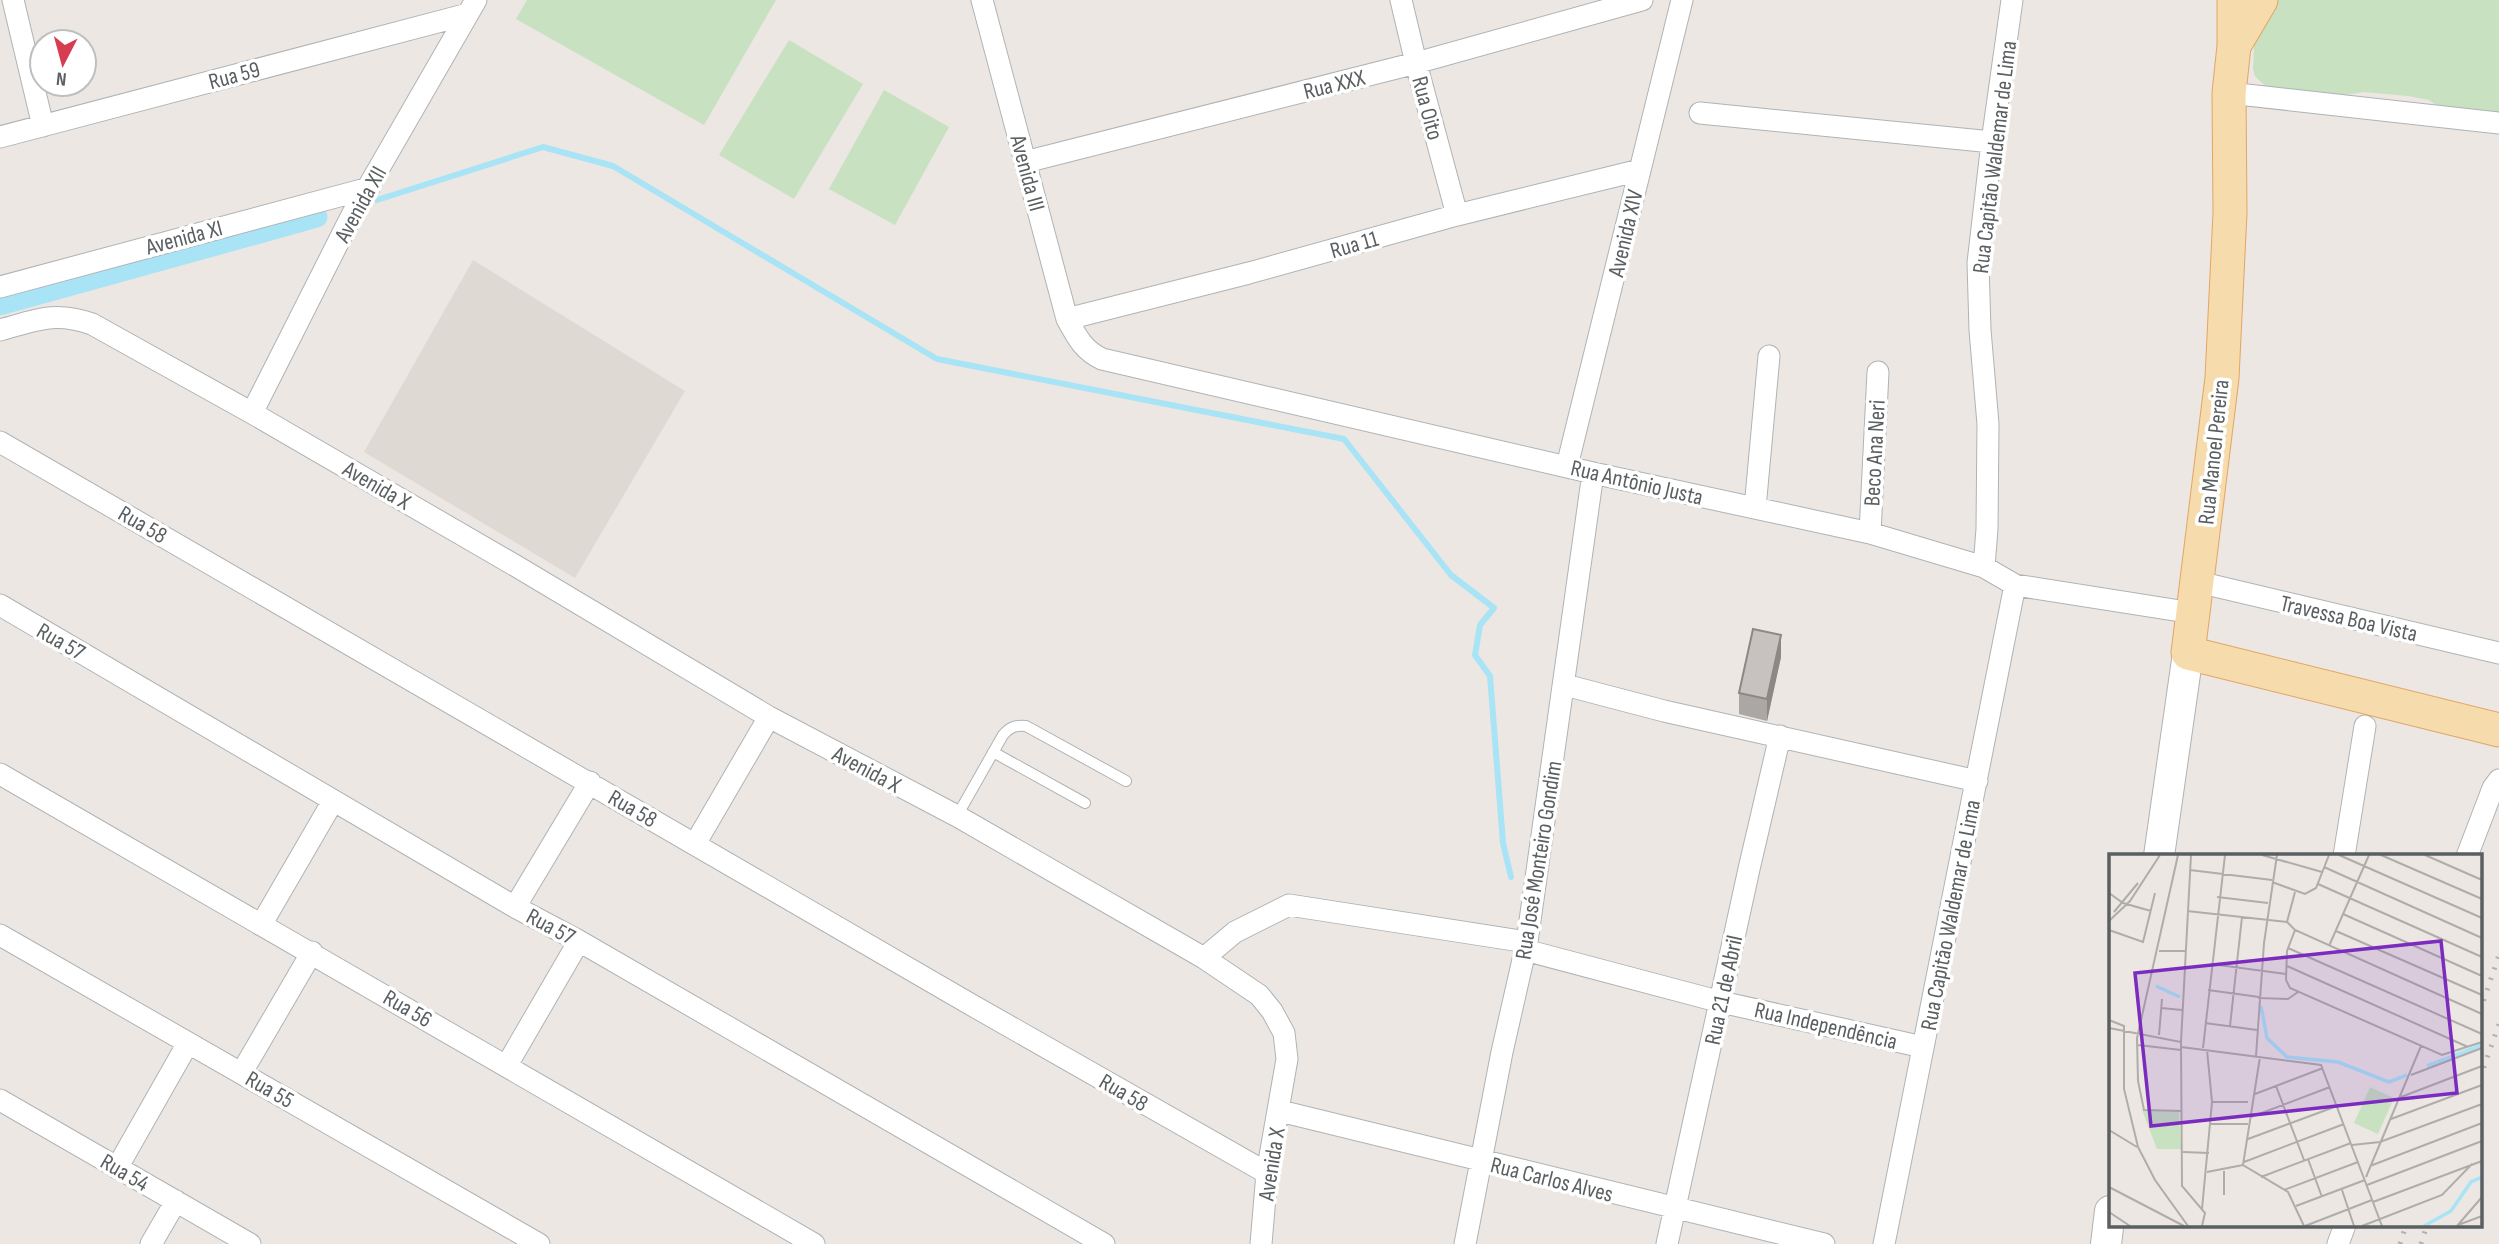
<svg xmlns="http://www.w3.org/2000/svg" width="2499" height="1244" font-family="'Sofia Sans Condensed',sans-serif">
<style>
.education{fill:#ded9d3}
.green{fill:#c7e1c1}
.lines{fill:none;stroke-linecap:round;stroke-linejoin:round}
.stream{stroke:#a8e4f6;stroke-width:6}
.canal{stroke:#a8e4f6;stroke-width:21}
.lane-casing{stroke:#afb3b6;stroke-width:12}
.street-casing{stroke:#afb3b6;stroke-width:23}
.secondary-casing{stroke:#afb3b6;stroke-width:32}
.primary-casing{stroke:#e2a564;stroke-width:35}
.lane{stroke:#fff;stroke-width:10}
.street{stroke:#fff;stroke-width:21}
.secondary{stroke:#fff;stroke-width:30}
.primary{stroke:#f6dbac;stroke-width:33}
.rail{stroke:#b0b1b1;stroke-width:5;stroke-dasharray:2 9;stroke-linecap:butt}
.wall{fill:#aba7a4}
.shaded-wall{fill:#8b8886}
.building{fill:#c7c2bf;stroke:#8b8886;stroke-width:2}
.labels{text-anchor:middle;stroke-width:7;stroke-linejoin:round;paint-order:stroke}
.street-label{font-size:23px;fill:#5a5f61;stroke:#fff}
.inset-river{fill:none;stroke:#a8e4f6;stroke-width:3.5}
.inset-road{fill:none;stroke:#aeadaa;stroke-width:2}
.view{fill:#7b2cbf;fill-opacity:0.15;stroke:#7b2cbf;stroke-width:3.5}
.inset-edge{fill:none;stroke:#5a5f61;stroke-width:3.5}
</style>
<rect width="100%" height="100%" fill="#ece7e2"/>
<path class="education" d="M 473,260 L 685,391 L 575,578 L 364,452 Z"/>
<path class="green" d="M 527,0 L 776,0 L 704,125 L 516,19 Z
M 2267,0 L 2499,0 L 2499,122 L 2450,115 L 2429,100 L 2408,96 L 2364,92 L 2331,97 L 2277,89 L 2265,86 L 2255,76 L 2253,69 L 2255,26 Z
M 789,40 L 863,84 L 794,199 L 719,155 Z
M 884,90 L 949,127 L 895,225 L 829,189 Z"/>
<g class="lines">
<path class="stream" d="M 377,200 L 543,147 L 613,166 L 937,359 L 1344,439 L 1451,575 L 1494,608 L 1480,625 L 1475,655 L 1490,676 L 1503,843 L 1511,877"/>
<path class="canal" d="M 0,305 L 317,217"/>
<defs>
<path id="lane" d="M 993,752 L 1085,803
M 957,816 L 1003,735 C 1010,727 1015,725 1026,726 L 1126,781"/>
<path id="street" d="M 13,0 L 43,126
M 982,0 L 1067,319 C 1077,337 1083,350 1102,359 L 1593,473 L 1870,533 L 1984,567 L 2015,585 L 2193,613
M 1401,0 L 1416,63 L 1457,215
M 2229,93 L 2499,123
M 1700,113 L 1992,142
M 0,137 L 468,14
M 1025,162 L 1416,63 L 1642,0
M 0,287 L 369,188
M 1067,319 L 1249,273 L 1457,215 L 1640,170
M 0,330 C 37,320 54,311 92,324 L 252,413 L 516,566 L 769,717 L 957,816 L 1204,958 L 1259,995 L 1272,1011 L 1284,1033 L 1287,1059 L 1267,1173 L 1261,1244
M 252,413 L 352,215 L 476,0
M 0,442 L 970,1004 L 1267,1173
M 1567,466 L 1682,0
M 1755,508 L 1769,356
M 1870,533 L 1878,372
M 1984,567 L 1987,529 L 1988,424 L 1980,330 L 1978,263 L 1992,142 L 2012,0
M 2198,582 L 2499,653
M 0,605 L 515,907 L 579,941 L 1104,1244
M 1565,685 L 1664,711 L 1977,781
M 0,774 L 814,1244
M 695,844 L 769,717
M 2344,856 L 2365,726
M 2467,856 L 2493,788 L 2499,780
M 515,907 L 590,782
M 261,925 L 333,801
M 0,935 L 539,1244
M 1525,950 L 1721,1002 L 1923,1047
M 1204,958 L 1235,932 L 1289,905 L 1527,942
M 507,1065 L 579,941
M 242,1072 L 312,952
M 0,1100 L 250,1244
M 1280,1111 L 1824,1244
M 117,1168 L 188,1043
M 151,1244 L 176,1201
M 1465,1244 L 1502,1052 L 1527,942 L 1593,473
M 1667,1244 L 1749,869 L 1780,736
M 1884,1244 L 2015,585
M 2338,1244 L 2345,1225"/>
<path id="secondary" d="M 2159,856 L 2188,653
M 2106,1244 L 2110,1211"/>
<path id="primary" d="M 2234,0 L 2234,46 L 2229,93 L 2230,213 L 2222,378 L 2188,653 L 2499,730
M 2235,44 L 2261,0"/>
</defs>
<use href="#lane" class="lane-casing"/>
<use href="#street" class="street-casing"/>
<use href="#secondary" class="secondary-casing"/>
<use href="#primary" class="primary-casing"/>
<use href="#lane" class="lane"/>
<use href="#street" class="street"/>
<use href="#secondary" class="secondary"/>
<use href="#primary" class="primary"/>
<path class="rail" d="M 2480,1011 L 2499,955
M 2480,1078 L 2499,1024
M 2400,1244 L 2406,1225
M 2421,1244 L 2427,1225"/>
</g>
<path class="wall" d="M 1781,657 L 1767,721 L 1739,714 L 1739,693 Z"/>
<path class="shaded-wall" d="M 1781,635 L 1781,657 L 1767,721 L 1767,699 Z"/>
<path class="building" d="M 1753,629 L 1781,635 L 1767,699 L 1739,693 Z"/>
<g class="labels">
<g class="street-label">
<text transform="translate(234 75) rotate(-15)" y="8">Rua 59</text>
<text transform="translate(1334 84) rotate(-14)" y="8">Rua XXX</text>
<text transform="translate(1428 108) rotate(75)" y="8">Rua Oito</text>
<text transform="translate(1994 157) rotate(-83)" y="8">Rua Capitão Waldemar de Lima</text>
<text transform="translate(1028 173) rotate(75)" y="8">Avenida III</text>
<text transform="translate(360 204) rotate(-61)" y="8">Avenida XII</text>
<text transform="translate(1625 233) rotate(-77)" y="8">Avenida XIV</text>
<text transform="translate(184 237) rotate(-15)" y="8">Avenida XI</text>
<text transform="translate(1354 244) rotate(-16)" y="8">Rua 11</text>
<text transform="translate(2213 452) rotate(-84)" y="8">Rua Manoel Pereira</text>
<text transform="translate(1874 453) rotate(-87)" y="8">Beco Ana Neri</text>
<text transform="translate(1637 482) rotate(13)" y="8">Rua Antônio Justa</text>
<text transform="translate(377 485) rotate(30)" y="8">Avenida X</text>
<text transform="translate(143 524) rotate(30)" y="8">Rua 58</text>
<text transform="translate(2349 618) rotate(13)" y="8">Travessa Boa Vista</text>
<text transform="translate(61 641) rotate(30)" y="8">Rua 57</text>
<text transform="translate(867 769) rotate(28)" y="8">Avenida X</text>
<text transform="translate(633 808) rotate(30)" y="8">Rua 58</text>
<text transform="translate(1538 860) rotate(-81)" y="8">Rua José Monteiro Gondim</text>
<text transform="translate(1950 915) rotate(-79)" y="8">Rua Capitão Waldemar de Lima</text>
<text transform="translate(551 926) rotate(28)" y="8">Rua 57</text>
<text transform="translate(1723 990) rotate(-78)" y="8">Rua 21 de Abril</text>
<text transform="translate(408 1008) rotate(30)" y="8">Rua 56</text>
<text transform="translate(1826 1025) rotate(13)" y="8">Rua Independência</text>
<text transform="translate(270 1089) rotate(30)" y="8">Rua 55</text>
<text transform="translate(1124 1092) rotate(30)" y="8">Rua 58</text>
<text transform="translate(1271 1164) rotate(-81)" y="8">Avenida X</text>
<text transform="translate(125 1172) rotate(30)" y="8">Rua 54</text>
<text transform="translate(1552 1179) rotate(14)" y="8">Rua Carlos Alves</text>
</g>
</g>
<g transform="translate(2109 854)">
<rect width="373" height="373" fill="#ece7e2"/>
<path d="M 261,233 L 285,244 L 269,280 L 245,269 ZM 33,256 L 70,258 L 72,295 L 48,295 Z" fill="#c7e1c1"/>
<path class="inset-river" d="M 47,132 L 71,143M 152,152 L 158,184 L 178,203 L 229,208 L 280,228 L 298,221M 318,212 L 373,191M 315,372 L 342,357 L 362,328 L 373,323"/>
<path class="inset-road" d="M 69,1 L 28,184 L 29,227 L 35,256 L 73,257M 153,1 L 213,18M 230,1 L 373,64M 272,1 L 373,45M 316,1 L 373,26M 215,13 L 373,84M 81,16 L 163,26M 163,28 L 196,40 L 207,34 L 220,1M 209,30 L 373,103M 186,38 L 178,68 L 186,76 L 373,160M 0,39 L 14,49 L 42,57M 108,43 L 159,49M 78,57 L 178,68M 5,58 L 29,29M 234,60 L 373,122M 0,67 L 21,47 L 51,1M 0,76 L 34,88 L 46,39M 186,76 L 178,97 L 177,126 L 181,134 L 333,201 L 373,188M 227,77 L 373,141M 220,92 L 260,1M 179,94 L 373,180M 50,97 L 76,97M 102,110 L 177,120M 178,112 L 359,193M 99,136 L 150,143M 149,144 L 179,145 L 189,138M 52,154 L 73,156M 0,166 L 15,172 L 15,235 L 29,293 L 46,326 L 79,372M 96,169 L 148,176M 121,172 L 133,63M 0,174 L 72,188 L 73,332 L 96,359 L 93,372M 50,181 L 53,145M 72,188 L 82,1M 29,191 L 72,196M 72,193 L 212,211 L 273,372M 94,194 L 116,1M 147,202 L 155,89 L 168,1M 151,203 L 134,311 L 179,338 L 195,372M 302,221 L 373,194M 167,232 L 195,306M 146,240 L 214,214M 292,243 L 373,212M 103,248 L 139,248M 142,263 L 221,233M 282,265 L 373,231M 102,270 L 139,270M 0,276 L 28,293M 139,285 L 228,252M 243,291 L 271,288 L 373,250M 74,298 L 100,299M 199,305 L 213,343M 135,308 L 235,270M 261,312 L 373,269M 98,318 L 134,311M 152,323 L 242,289M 257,323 L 312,192M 258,331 L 373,287M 0,333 L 75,372M 175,336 L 249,308M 233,336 L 245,372M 115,341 L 115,317M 264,348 L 373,307M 187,352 L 256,326M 93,355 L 103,248 L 98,196M 0,358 L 21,372M 349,371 L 373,362M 196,372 L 263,346M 253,372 L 333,341 L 363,310M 348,372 L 373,343"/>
<path class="view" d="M 332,87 L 348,239 L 42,272 L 26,119 Z"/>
<rect width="373" height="373" class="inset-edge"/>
</g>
<g transform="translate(63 63) rotate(186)"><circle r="33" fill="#ffffff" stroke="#bdbfc0" stroke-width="2"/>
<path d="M0-5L12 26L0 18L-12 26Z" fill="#d73d51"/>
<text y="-10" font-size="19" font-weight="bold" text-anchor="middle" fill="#5a5f61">N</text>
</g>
</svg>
